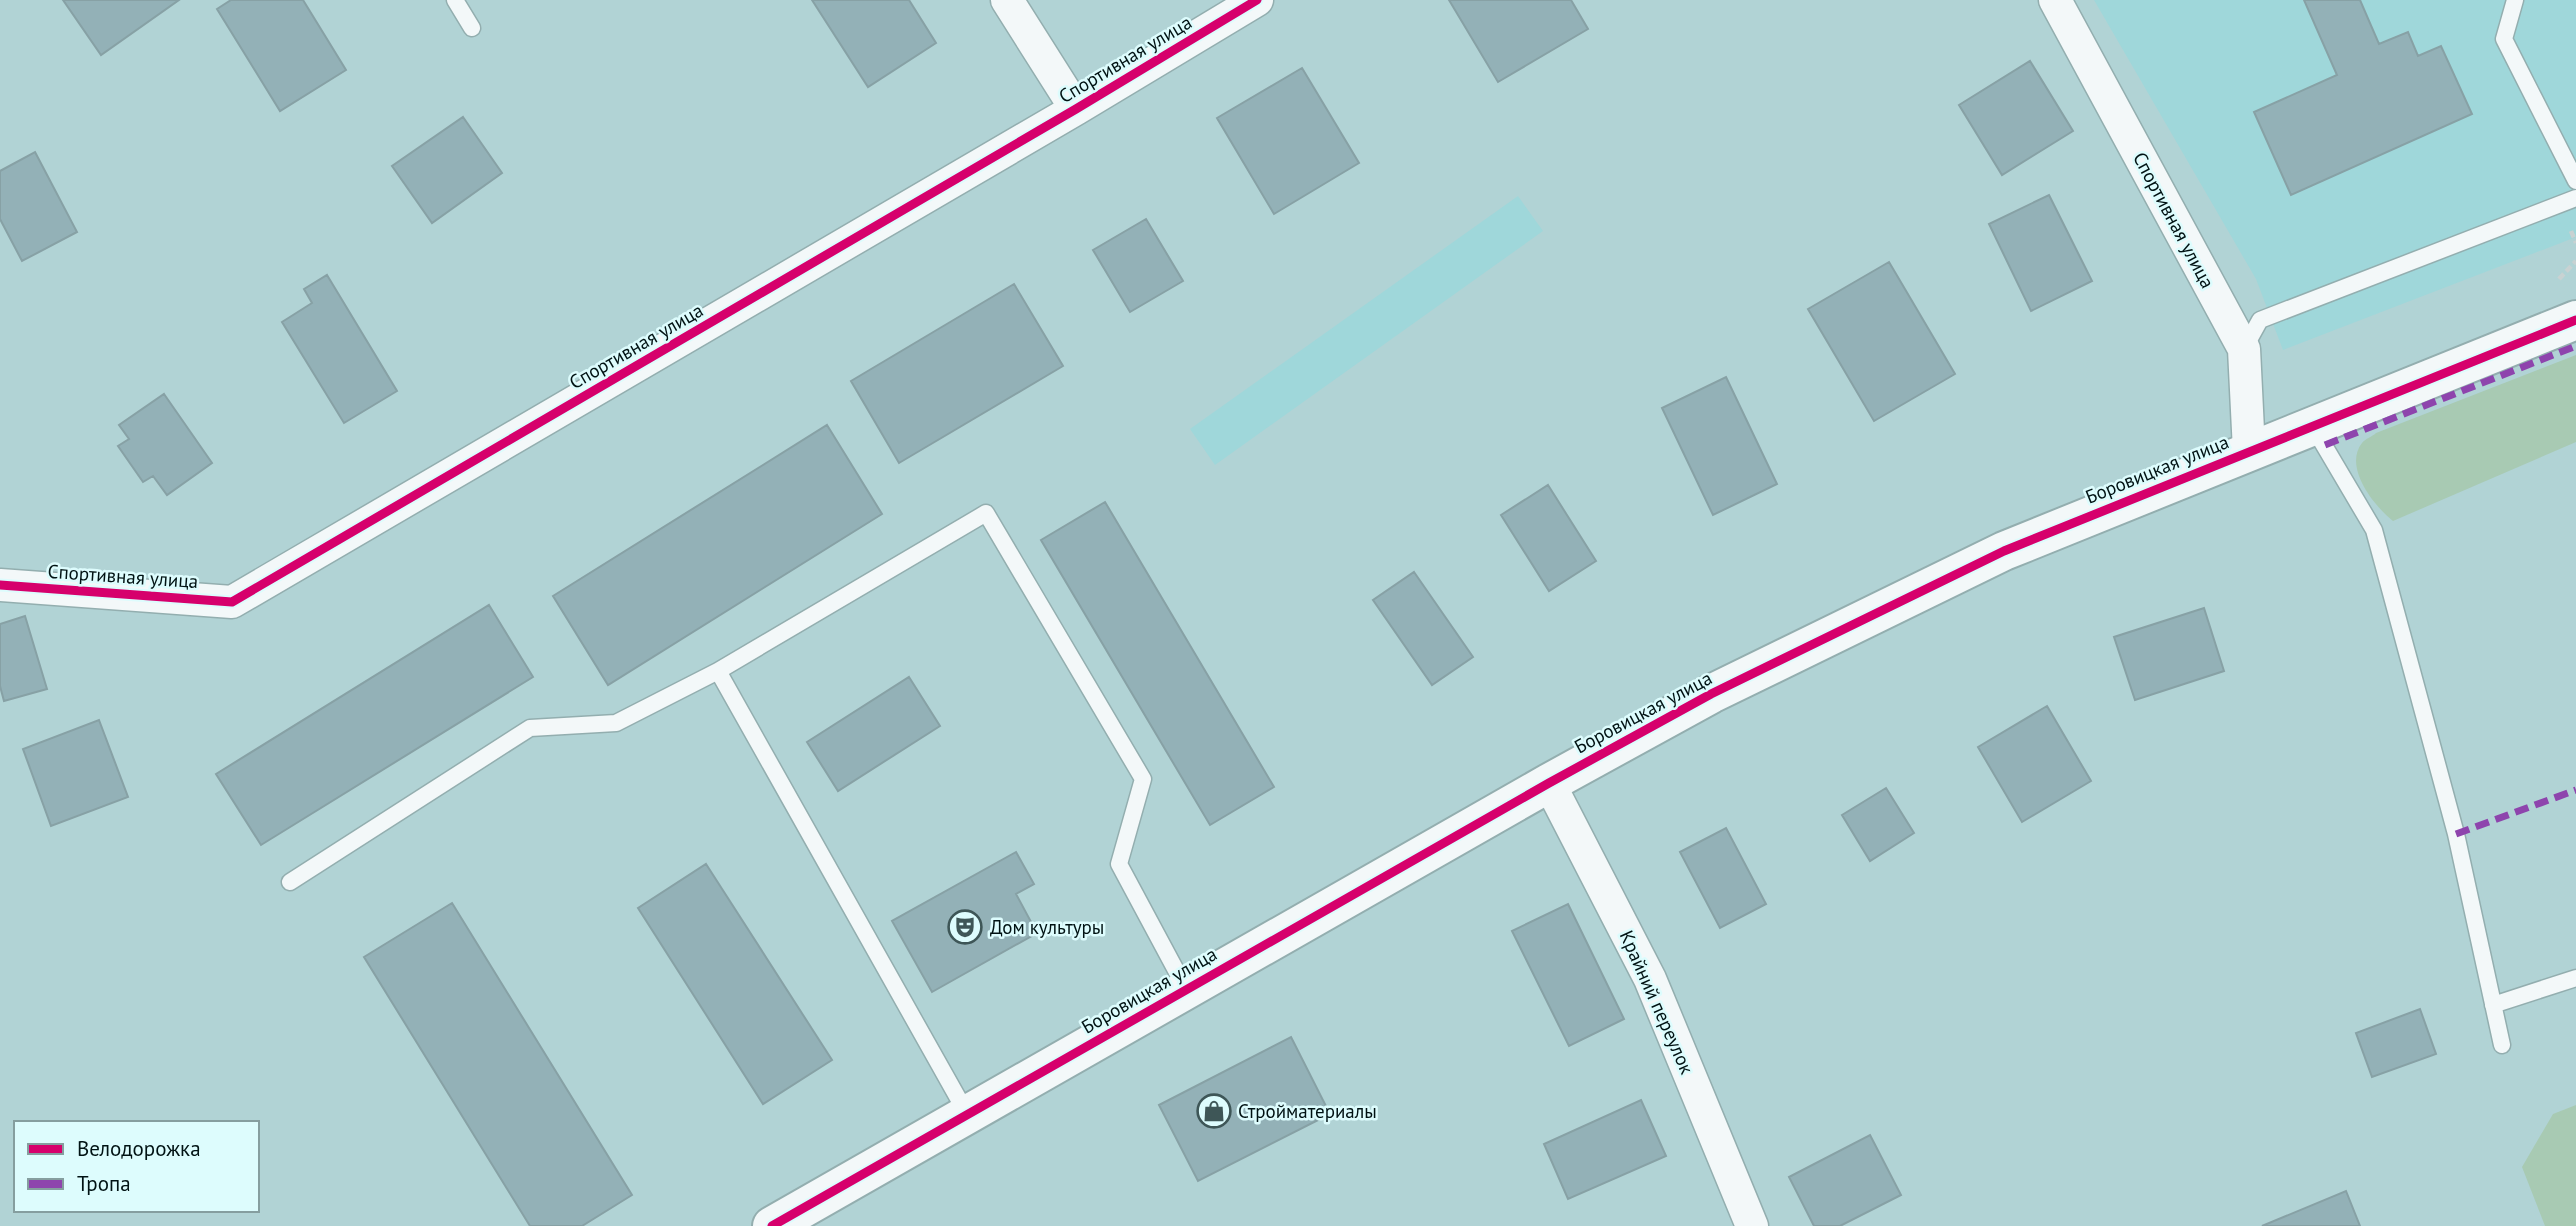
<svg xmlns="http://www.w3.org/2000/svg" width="2576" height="1226" font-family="'PT Sans',sans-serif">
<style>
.built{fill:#9fd7da}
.green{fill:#a8cab3}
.building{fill:#93b1b7;stroke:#87a1a5;stroke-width:2}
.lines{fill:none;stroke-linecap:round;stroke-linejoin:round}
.service-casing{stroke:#93aeaf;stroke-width:19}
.minor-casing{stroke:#93aeaf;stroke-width:35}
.tertiary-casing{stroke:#93aeaf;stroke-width:42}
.path{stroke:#c8d2d2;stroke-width:4.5;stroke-dasharray:7 3.5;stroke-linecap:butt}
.service{stroke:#f3f8f9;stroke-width:16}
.minor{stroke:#f3f8f9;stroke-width:32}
.tertiary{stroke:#f3f8f9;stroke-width:38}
.quiet{stroke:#8e44ad;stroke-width:7;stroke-dasharray:14 7;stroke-linecap:butt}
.cycleway-casing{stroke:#ddfcfd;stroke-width:13}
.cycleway{stroke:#d6006c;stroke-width:9}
.labels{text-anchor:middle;stroke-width:5;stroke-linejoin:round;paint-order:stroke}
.street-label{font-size:19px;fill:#001213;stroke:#ddfcfd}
.poi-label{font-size:19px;fill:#001213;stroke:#ddfcfd;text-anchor:start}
</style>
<rect width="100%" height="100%" fill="#b1d3d5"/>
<path class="built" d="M 2094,0 L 2576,0 L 2576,237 L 2283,350 L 2256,279 Z
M 1518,196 L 1543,231 L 1215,465 L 1190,429 Z"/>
<path class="green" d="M 2576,355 L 2576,442 L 2393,521 C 2374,506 2343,467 2362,443 C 2365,439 2373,436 2376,433 Z
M 2576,1105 L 2576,1226 L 2545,1226 L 2522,1167 L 2553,1114 Z"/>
<path class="building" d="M 63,0 L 179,0 L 101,55 Z
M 231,0 L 303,0 L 346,70 L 280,111 L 217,9 Z
M 812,0 L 909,0 L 936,43 L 868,87 Z
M 1449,0 L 1571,0 L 1588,29 L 1498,82 Z
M 2304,0 L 2360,0 L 2379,44 L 2408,32 L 2418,56 L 2441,46 L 2472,114 L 2291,195 L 2254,112 L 2337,75 Z
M 2030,61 L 2073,131 L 2002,175 L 1959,105 Z
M 1302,68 L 1359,163 L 1274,214 L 1217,118 Z
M 463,117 L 502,173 L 432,223 L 392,166 Z
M 35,152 L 77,232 L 22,261 L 0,219 L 0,171 Z
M 2049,195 L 2092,281 L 2031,311 L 1989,224 Z
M 1146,219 L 1183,281 L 1130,312 L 1093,250 Z
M 1889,262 L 1955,374 L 1874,421 L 1808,309 Z
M 327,275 L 397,391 L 344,423 L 282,322 L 312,303 L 304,289 Z
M 1014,284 L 1063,366 L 899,463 L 851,381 Z
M 1726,377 L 1777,484 L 1713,515 L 1662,408 Z
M 164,394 L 212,463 L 167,495 L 153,476 L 143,482 L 118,446 L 129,439 L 119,425 Z
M 827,425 L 882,514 L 608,685 L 553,596 Z
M 1548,485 L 1596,561 L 1549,591 L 1501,515 Z
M 1105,502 L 1274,787 L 1210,825 L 1041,540 Z
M 1414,572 L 1473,657 L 1432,685 L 1373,600 Z
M 489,605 L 533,677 L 261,845 L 216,774 Z
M 2204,608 L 2224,671 L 2135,700 L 2114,637 Z
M 25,616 L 47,689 L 4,701 L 0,686 L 0,624 Z
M 909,677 L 940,726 L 838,791 L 807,742 Z
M 2047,706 L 2091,781 L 2022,822 L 1978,747 Z
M 99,720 L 128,797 L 51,826 L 23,749 Z
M 1886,788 L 1914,833 L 1870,861 L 1842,815 Z
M 1726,828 L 1766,904 L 1720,928 L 1680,852 Z
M 1016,852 L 1034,884 L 1016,894 L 1037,933 L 932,992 L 892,921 Z
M 706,864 L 832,1060 L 763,1104 L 638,908 Z
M 452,903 L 632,1195 L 582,1226 L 530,1226 L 364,957 Z
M 1568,904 L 1624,1019 L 1569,1046 L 1512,931 Z
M 2420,1009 L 2436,1054 L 2372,1077 L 2356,1033 Z
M 1291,1037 L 1330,1114 L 1198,1181 L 1159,1105 Z
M 1641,1100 L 1666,1156 L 1568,1199 L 1544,1144 Z
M 1870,1135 L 1901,1195 L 1840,1226 L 1814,1226 L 1789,1177 Z
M 2346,1191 L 2360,1226 L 2262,1226 Z"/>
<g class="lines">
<defs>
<path id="service" d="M 455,0 L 472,28
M 2515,0 L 2504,39 L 2576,181
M 2244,349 L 2260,320 L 2576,198
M 2312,425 L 2374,530 L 2456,834 L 2502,1045
M 290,882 L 530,728 L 616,723 L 718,671
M 2493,1005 L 2576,978
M 967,1114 L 718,671 L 986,513 L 1143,779 L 1119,864 L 1186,989"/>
<path id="minor" d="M 1007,0 L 1076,109
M 2055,0 L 2244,349 L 2249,451
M 0,585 L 232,602 L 1076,109 L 1257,0
M 1549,783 L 1650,979 L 1752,1226"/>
<path id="tertiary" d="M 772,1226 L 1549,783 L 1711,694 L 2004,551 L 2576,320"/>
</defs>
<use href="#service" class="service-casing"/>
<use href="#minor" class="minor-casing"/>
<use href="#tertiary" class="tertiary-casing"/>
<path class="path" d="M 2571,231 L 2576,243
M 2559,279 L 2576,261"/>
<use href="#service" class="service"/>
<use href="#minor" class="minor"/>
<use href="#tertiary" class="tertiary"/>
<path class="quiet" d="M 2325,445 L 2576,346
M 2456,834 L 2576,790"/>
<defs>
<path id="cycleway" d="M 0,585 L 232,602 L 1076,109 L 1257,0
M 772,1226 L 1549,783 L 1711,694 L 2004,551 L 2576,320"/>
</defs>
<use href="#cycleway" class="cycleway-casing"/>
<use href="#cycleway" class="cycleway"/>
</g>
<defs>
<symbol id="theatre-ring" viewBox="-11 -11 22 22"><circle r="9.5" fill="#ddfcfd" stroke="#3e5657" stroke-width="1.5"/><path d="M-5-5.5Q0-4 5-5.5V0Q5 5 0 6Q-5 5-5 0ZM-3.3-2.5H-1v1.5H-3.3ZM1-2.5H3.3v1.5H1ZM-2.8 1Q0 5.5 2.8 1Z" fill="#3e5657"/></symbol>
<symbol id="shop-ring" viewBox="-11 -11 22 22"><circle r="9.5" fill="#ddfcfd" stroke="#3e5657" stroke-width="1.5"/><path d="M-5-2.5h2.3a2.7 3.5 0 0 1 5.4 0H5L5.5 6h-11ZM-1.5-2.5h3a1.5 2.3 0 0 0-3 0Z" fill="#3e5657"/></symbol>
</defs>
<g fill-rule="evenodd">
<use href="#theatre-ring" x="946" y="908" width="38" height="38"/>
<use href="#shop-ring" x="1195" y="1092" width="38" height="38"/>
</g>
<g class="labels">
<g class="street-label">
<text transform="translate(1125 59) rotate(-31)" y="7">Спортивная улица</text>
<text transform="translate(2174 220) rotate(62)" y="7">Спортивная улица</text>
<text transform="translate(636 346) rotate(-30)" y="7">Спортивная улица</text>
<text transform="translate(2157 469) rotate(-22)" y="7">Боровицкая улица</text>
<text transform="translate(123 576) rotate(4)" y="7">Спортивная улица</text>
<text transform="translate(1643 712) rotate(-28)" y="7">Боровицкая улица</text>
<text transform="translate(1149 990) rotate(-30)" y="7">Боровицкая улица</text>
<text transform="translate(1657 1002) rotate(66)" y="7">Крайний переулок</text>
</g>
<g class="poi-label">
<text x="990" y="934">Дом культуры</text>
<text x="1238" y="1118">Стройматериалы</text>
</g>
</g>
<rect x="14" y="1121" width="245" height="91" fill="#ddfcfd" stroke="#859e9f" stroke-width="2"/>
<rect x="28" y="1144" width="35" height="10" fill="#d6006c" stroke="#859e9f" stroke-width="2"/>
<text x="77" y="1156" font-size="21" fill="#001213">Велодорожка</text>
<rect x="28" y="1179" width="35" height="10" fill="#8e44ad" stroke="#859e9f" stroke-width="2"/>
<text x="77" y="1191" font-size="21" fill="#001213">Тропа</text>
</svg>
